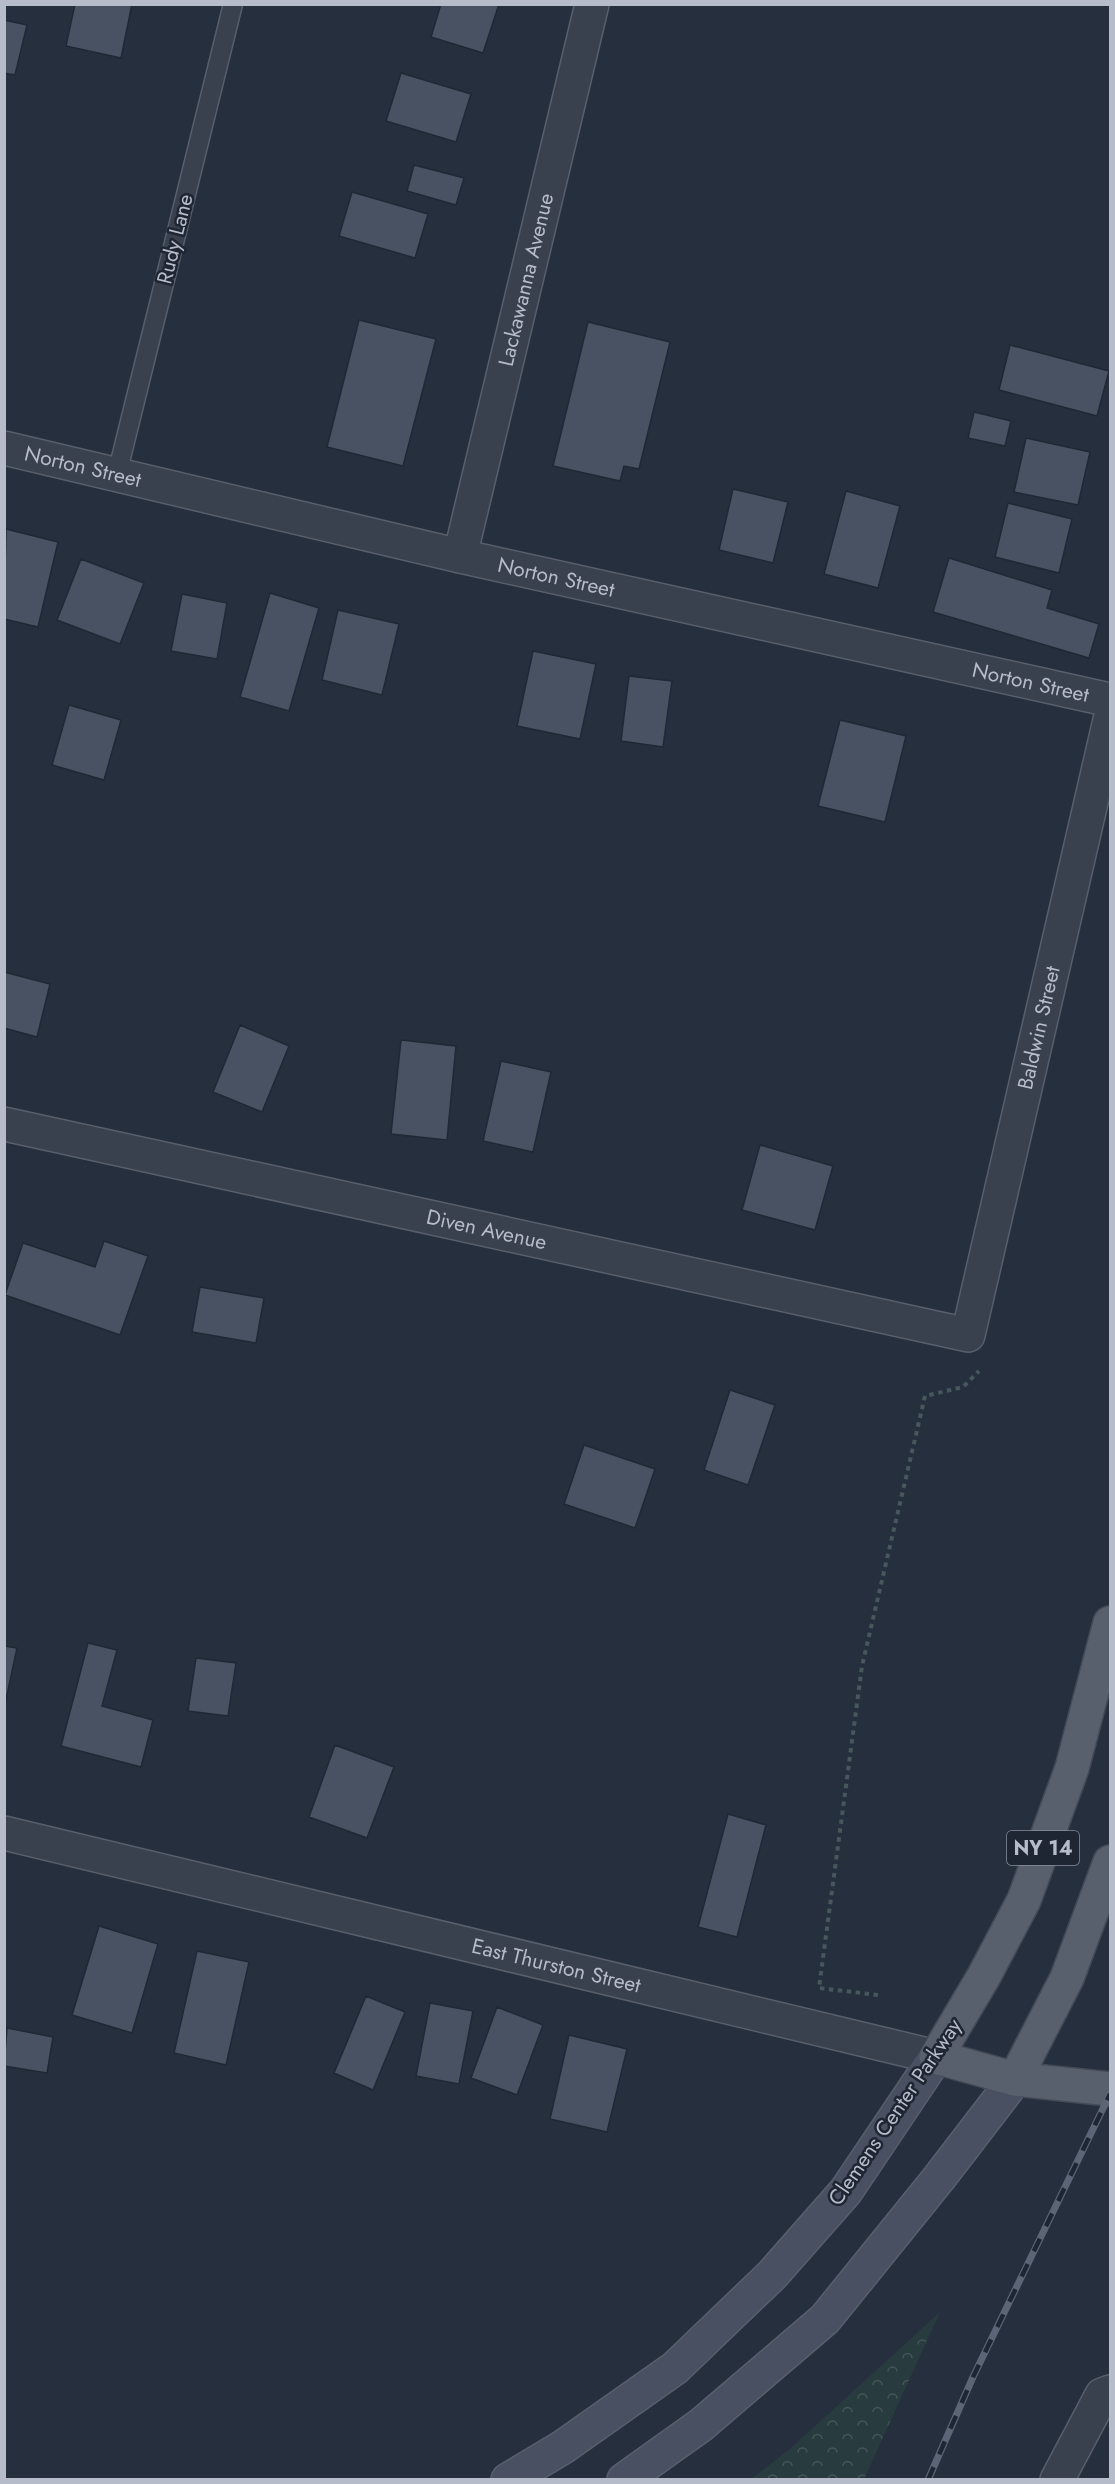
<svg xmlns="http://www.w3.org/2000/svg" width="1115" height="2484" font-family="Jost,sans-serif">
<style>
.forest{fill:url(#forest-crowns)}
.building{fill:#485262;stroke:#212835;stroke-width:1.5}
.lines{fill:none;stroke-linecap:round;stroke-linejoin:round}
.service-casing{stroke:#585f6c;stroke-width:21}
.minor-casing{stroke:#585f6c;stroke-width:36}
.secondary-casing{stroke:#585f6c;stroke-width:36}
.primary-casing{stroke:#434a57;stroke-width:36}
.path{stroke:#46585c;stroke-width:4;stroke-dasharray:4.5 4.5;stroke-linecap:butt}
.service{stroke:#3a414e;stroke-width:18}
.minor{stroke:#3a414e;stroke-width:33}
.secondary{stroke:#485061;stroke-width:33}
.primary{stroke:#58606e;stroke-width:33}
.rail-casing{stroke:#5c6575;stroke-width:7}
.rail{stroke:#1f2633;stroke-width:4.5;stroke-dasharray:14;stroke-linecap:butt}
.labels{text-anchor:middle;stroke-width:5;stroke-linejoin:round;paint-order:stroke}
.shield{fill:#1f2633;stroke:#898f9c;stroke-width:1.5}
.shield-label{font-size:20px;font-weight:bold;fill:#b6bcc9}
.street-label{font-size:21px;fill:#b6bcc9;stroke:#1f2633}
</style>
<defs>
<pattern id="forest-crowns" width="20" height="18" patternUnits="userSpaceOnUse" patternTransform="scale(1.5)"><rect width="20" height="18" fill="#283b3f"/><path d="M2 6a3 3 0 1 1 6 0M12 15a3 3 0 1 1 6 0" fill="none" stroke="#455559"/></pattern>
</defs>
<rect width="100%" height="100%" fill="#262f3e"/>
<path class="forest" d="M 940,2312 L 864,2479 L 751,2479 L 790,2449 Z"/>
<path class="building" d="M 75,4 L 132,4 L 121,58 L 66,46 Z
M 441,4 L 499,4 L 483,53 L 431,37 Z
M 4,20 L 27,25 L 15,75 L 4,73 Z
M 401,73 L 471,94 L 456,142 L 386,121 Z
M 414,165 L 464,178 L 456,205 L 407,191 Z
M 352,192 L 428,214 L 415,258 L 339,236 Z
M 359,320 L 436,339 L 403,466 L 327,447 Z
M 588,322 L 670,342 L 639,469 L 624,466 L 620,481 L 553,466 Z
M 1010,345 L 1109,371 L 1097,416 L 999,390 Z
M 974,412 L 1011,421 L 1005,446 L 968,438 Z
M 1026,438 L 1090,452 L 1078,505 L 1014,492 Z
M 733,489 L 788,502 L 773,563 L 719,550 Z
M 846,491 L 900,506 L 878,588 L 824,574 Z
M 1008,503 L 1072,519 L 1059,573 L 995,557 Z
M 6,529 L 58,542 L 38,627 L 4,619 Z
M 949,558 L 1052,590 L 1047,608 L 1099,624 L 1089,658 L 933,612 Z
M 81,559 L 144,583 L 120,644 L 57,620 Z
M 270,593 L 319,608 L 289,711 L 240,697 Z
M 182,594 L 227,603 L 217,659 L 171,651 Z
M 338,610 L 399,624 L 382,695 L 322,680 Z
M 533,651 L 596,664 L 580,739 L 517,726 Z
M 629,676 L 672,681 L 663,747 L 621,741 Z
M 69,705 L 121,720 L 104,780 L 52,765 Z
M 840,720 L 906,736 L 885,822 L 818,806 Z
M 4,972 L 50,984 L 37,1037 L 4,1028 Z
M 240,1025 L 289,1046 L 262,1112 L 213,1092 Z
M 401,1040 L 456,1046 L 447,1140 L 391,1134 Z
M 501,1061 L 551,1072 L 533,1152 L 483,1141 Z
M 760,1145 L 833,1166 L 815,1230 L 742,1210 Z
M 104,1241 L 148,1256 L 120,1335 L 5,1295 L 23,1243 L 95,1267 Z
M 200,1287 L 264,1298 L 256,1343 L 192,1332 Z
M 730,1390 L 775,1405 L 748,1485 L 704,1470 Z
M 584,1445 L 655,1469 L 635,1528 L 564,1504 Z
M 88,1643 L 117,1650 L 102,1706 L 153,1720 L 141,1767 L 61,1746 Z
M 4,1646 L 17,1648 L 4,1709 Z
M 196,1658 L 236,1663 L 228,1716 L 188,1711 Z
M 335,1745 L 394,1767 L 367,1838 L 309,1817 Z
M 728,1814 L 766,1825 L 737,1937 L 698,1927 Z
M 99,1926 L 158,1944 L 132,2033 L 72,2015 Z
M 197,1951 L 249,1962 L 226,2065 L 174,2053 Z
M 366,1996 L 405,2012 L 373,2090 L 334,2073 Z
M 430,2003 L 473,2011 L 459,2084 L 416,2076 Z
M 497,2007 L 543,2025 L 517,2095 L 471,2078 Z
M 7,2028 L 53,2037 L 47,2073 L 4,2066 Z
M 569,2035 L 627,2049 L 607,2132 L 550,2119 Z"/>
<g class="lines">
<defs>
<path id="service" d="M 117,474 L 233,4"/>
<g id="minor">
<path id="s1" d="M 4,448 L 460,556 L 1110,700"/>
<path id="s2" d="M 460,556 L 592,4"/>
<path id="s3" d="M 4,1124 L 968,1335 L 1110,720"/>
<path id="s4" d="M 4,1833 L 936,2057"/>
<path d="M 1057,2480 L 1102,2395 L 1110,2392"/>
</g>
<path id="secondary" d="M 508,2480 L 563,2447 L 675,2368 L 772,2275 L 846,2191 L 936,2057
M 624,2480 L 701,2425 L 825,2319 L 939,2178 L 1015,2079"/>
<path id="primary" d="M 1110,1623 L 1072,1768 L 1024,1900 L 984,1976 L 936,2057 L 1015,2079 L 1110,2089
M 1015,2079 L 1067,1978 L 1110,1862"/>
</defs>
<use href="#service" class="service-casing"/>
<use href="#minor" class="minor-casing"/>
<use href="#secondary" class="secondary-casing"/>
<use href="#primary" class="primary-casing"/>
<path class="path" d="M 878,1995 L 819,1988 L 862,1666 L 925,1396 L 963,1387 L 979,1371"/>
<use href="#service" class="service"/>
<use href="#minor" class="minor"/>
<use href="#secondary" class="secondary"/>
<use href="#primary" class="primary"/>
<defs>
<path id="rail" d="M 928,2480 L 973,2377 L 1110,2094"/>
</defs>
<use href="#rail" class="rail-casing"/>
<use href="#rail" class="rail"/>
</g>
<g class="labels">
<rect class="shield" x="1007" y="1831" width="72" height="34" rx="4.5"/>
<g class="shield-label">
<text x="1043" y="1855">NY 14</text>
</g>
<g class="street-label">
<text transform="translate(175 239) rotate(-76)" y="7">Rudy Lane</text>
<text dy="7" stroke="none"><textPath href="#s2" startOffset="284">Lackawanna Avenue</textPath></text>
<text dy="7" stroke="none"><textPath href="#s1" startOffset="81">Norton Street</textPath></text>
<text dy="7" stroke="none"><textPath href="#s1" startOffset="567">Norton Street</textPath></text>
<text dy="7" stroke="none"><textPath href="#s1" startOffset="1053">Norton Street</textPath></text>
<text dy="7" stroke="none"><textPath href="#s3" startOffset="1302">Baldwin Street</textPath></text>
<text dy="7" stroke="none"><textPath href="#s3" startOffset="494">Diven Avenue</textPath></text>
<text dy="7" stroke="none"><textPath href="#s4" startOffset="568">East Thurston Street</textPath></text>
<text transform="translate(895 2112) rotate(-56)" y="7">Clemens Center Parkway</text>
</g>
</g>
<rect width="1115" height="2484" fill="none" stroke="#b6bcc9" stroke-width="12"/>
</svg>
